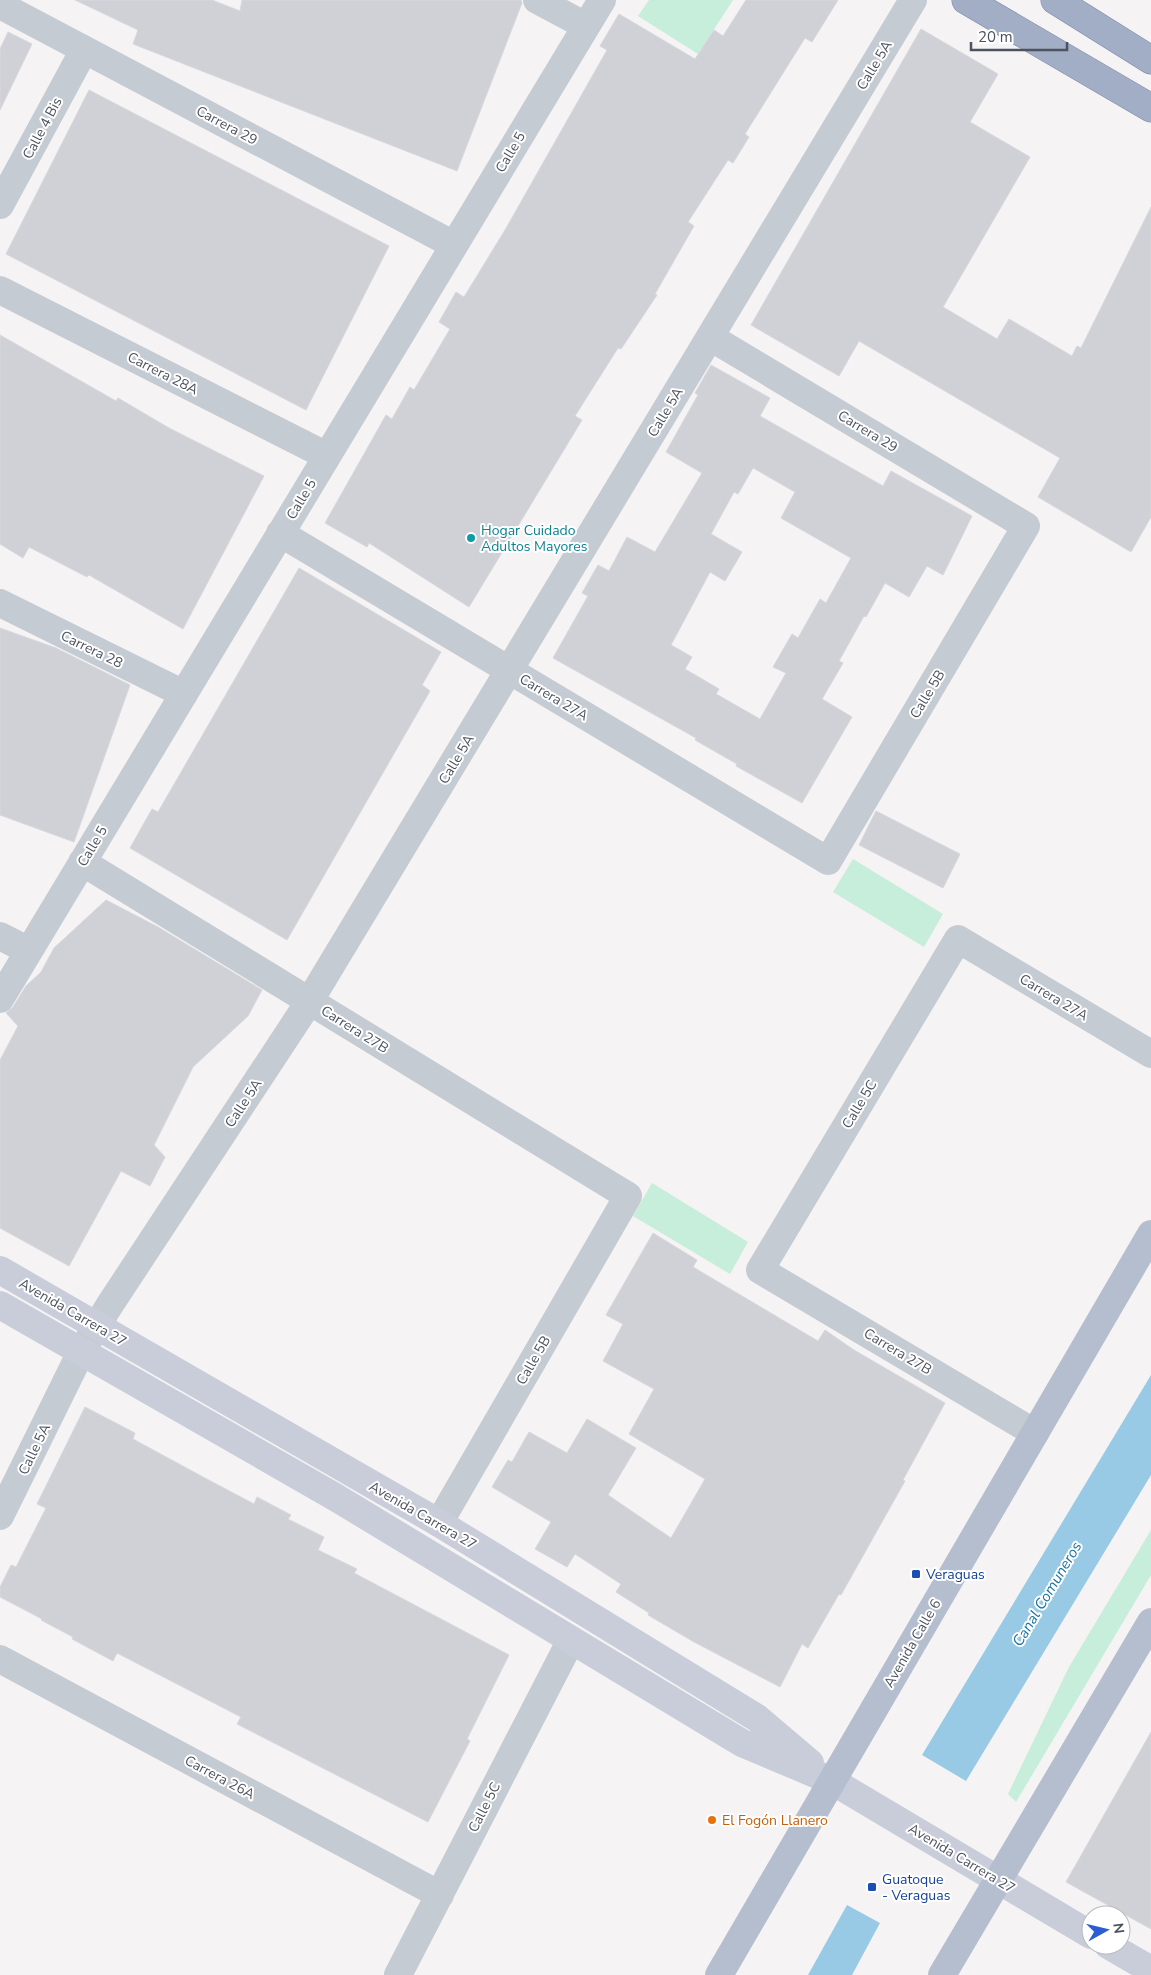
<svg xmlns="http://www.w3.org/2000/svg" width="1151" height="1975" font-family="'Nunito Sans',sans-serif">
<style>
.green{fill:#c7eddb}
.water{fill:#98cae5}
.building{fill:#d0d1d6;stroke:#d7d8dd;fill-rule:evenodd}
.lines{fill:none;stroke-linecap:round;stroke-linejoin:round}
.trunk-casing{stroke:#7b8aa8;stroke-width:29}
.minor{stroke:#c5cbd2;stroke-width:28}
.secondary{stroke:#c8cdd9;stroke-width:28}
.primary{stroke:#b5bece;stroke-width:28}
.trunk{stroke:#a2aec5;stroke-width:28}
.culture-dot{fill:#0f9aa8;stroke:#fff;stroke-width:2}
.transit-dot{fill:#1a4fb4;stroke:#fff;stroke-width:2}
.food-dot{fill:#e8710a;stroke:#fff;stroke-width:2}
.labels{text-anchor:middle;stroke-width:4;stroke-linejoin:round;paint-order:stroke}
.street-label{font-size:14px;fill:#4c535f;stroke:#fff}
.culture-label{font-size:14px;fill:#0d838f;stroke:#fff;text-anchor:start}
.transit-label{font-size:14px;fill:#164399;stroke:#fff;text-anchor:start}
.food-label{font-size:14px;fill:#c56008;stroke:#fff;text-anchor:start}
.water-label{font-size:15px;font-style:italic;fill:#1a73a3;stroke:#fff}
</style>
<rect width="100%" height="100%" fill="#f5f3f3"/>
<path class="green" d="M 649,0 L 733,0 L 698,54 L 638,16 Z
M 853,859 L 943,914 L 924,947 L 833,892 Z
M 652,1183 L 748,1242 L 730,1274 L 633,1216 Z
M 1151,1530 L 1151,1575 L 1016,1802 L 1008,1794 L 1069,1667 Z"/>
<path class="water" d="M 1151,1375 L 1151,1475 L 966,1781 L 922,1755 Z
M 847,1905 L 880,1923 L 852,1975 L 808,1975 Z"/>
<path class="building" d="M 75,0 L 212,0 L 240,11 L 242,0 L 521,0 L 522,3 L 457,171 L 133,44 L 138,30 Z
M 746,0 L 838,0 L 812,42 L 805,38 L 745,134 L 749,137 L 733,163 L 728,160 L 688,222 L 694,226 L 655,294 L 657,295 L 621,349 L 618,348 L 575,416 L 582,420 L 469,607 L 369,543 L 367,547 L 325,523 L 386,415 L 392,419 L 410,387 L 414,390 L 450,329 L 439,322 L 456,292 L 464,297 L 505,230 L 607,50 L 600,46 L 619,14 L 695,59 L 714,30 L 723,36 Z
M 921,29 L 998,74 L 970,122 L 1030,157 L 943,307 L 997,339 L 1009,319 L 1072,356 L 1077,346 L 1081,348 L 1151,207 L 1151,517 L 1131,552 L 1038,497 L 1060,458 L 859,341 L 839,376 L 751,325 Z
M 8,32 L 32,44 L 0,110 L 0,49 Z
M 89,90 L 389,246 L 306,410 L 6,254 Z
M 0,335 L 116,401 L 118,398 L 169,428 L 264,476 L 183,629 L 89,575 L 87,577 L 29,547 L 23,558 L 0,544 Z
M 711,365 L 770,398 L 760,416 L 883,486 L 891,471 L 972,516 L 943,575 L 927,566 L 909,597 L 885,583 L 866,617 L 864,616 L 839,661 L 843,663 L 822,699 L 852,717 L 802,803 L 736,766 L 737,764 L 695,740 L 696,738 L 553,658 L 588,596 L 582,593 L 598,565 L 609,571 L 627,537 L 655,552 L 702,473 L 666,452 L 698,395 L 695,393 ZM 753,468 L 795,492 L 781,518 L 851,558 L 826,603 L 820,599 L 798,638 L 792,634 L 773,667 L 786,673 L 760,719 L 716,694 L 719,689 L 685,669 L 692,657 L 671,645 L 710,572 L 725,581 L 742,552 L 711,534 L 734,492 L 738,494 Z
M 299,568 L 441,652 L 422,685 L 430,691 L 287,940 L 130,848 L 152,809 L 158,812 Z
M 0,628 L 56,648 L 130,685 L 74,842 L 0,815 Z
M 876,811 L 960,854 L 943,888 L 859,845 Z
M 106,900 L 158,927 L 262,990 L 248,1016 L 193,1067 L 154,1145 L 165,1157 L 150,1186 L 121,1171 L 69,1266 L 0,1228 L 0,1060 L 18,1026 L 6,1013 L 13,1007 L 26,986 L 41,972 L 54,948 Z
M 653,1233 L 697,1260 L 693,1267 L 818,1341 L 825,1330 L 854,1350 L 945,1403 L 903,1480 L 905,1481 L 841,1595 L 839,1594 L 808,1648 L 802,1644 L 780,1687 L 694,1642 L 648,1615 L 649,1613 L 616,1592 L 621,1584 L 575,1554 L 567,1567 L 535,1549 L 551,1522 L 492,1487 L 508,1460 L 512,1462 L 529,1432 L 567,1453 L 587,1419 L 636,1448 L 608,1495 L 671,1538 L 705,1479 L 629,1434 L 654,1389 L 603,1361 L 623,1324 L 606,1315 Z
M 85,1407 L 135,1433 L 133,1439 L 203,1477 L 254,1504 L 257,1497 L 291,1515 L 288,1519 L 324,1537 L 318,1550 L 357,1569 L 354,1573 L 509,1655 L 467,1739 L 470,1741 L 428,1822 L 237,1724 L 241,1717 L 117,1653 L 113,1661 L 72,1639 L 73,1637 L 41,1620 L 42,1619 L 0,1597 L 0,1587 L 11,1565 L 16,1567 L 46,1508 L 37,1504 Z
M 1151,1732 L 1151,1929 L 1066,1882 Z"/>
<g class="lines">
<defs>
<path id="trunk" d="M 966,0 L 1151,108
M 1055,0 L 1151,60"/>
</defs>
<use href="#trunk" class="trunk-casing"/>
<path class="minor" d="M 537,0 L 586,26
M 0,5 L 454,245
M 0,205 L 84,50
M 0,290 L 327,456
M 280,533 L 828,861 L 1026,526 L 710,337
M 0,603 L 184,694
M 82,862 L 628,1196 L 439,1523
M 0,936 L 29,951
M 0,999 L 602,0
M 1035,1433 L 760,1270 L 958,939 L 1151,1054
M 0,1516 L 81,1352 L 109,1306 L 309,1002 L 913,0
M 0,1659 L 440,1895
M 398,1975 L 571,1640"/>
<path class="secondary" d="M 0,1270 L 439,1523 L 757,1718 L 810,1763
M 0,1305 L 335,1497 L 742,1743 L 832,1781 L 1091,1935
M 1108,1945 L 1151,1970"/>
<path class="primary" d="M 719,1975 L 1151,1234
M 942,1975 L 1151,1622"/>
<use href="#trunk" class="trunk"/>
</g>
<circle class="culture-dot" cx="471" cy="538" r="5"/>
<g class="transit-dot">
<rect x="911" y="1569" width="10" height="10" rx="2.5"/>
<rect x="867" y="1882" width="10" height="10" rx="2.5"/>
</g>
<circle class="food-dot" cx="712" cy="1820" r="5"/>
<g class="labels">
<g class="street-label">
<text transform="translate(874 65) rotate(-59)" y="5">Calle 5A</text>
<text transform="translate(227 125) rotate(28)" y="5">Carrera 29</text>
<text transform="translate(42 128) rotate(-62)" y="5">Calle 4 Bis</text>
<text transform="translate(510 152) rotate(-59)" y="5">Calle 5</text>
<text transform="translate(163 373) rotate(27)" y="5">Carrera 28A</text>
<text transform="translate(665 412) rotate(-59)" y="5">Calle 5A</text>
<text transform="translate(868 431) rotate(31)" y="5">Carrera 29</text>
<text transform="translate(301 499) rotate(-59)" y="5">Calle 5</text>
<text transform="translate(92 649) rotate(26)" y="5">Carrera 28</text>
<text transform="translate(927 694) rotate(-59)" y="5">Calle 5B</text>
<text transform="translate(554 697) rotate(31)" y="5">Carrera 27A</text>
<text transform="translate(456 759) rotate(-59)" y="5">Calle 5A</text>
<text transform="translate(92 846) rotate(-59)" y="5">Calle 5</text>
<text transform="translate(1054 997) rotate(31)" y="5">Carrera 27A</text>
<text transform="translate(355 1029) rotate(32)" y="5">Carrera 27B</text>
<text transform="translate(243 1103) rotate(-57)" y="5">Calle 5A</text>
<text transform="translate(859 1104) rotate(-59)" y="5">Calle 5C</text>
<text transform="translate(73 1312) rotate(30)" y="5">Avenida Carrera 27</text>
<text transform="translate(898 1351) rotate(31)" y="5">Carrera 27B</text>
<text transform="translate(533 1360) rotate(-60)" y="5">Calle 5B</text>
<text transform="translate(34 1449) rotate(-64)" y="5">Calle 5A</text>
<text transform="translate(423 1515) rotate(30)" y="5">Avenida Carrera 27</text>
<text transform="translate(912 1643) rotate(-60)" y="5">Avenida Calle 6</text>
<text transform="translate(220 1777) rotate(28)" y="5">Carrera 26A</text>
<text transform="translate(484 1807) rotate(-63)" y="5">Calle 5C</text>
<text transform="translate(962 1858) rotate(31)" y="5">Avenida Carrera 27</text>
</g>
<g class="culture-label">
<text x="481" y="535">Hogar Cuidado<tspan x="481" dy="16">Adultos Mayores</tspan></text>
</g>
<g class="transit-label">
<text x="926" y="1579">Veraguas</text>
<text x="882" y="1884">Guatoque<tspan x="882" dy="16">- Veraguas</tspan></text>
</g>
<g class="food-label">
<text x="722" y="1825">El Fogón Llanero</text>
</g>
<g class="water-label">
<text transform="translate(1047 1594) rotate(-59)" y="5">Canal Comuneros</text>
</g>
</g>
<g transform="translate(1106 1930) rotate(82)"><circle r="24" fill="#ffffff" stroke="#b7babf"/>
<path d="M0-4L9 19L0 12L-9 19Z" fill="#2c5dd5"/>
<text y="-8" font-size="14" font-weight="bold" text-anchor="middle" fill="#4c535f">N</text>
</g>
<path d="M971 42v8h96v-8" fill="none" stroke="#4c535f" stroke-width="2.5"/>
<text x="978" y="42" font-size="15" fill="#4c535f" stroke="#ffffff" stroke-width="4" paint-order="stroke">20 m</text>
</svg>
